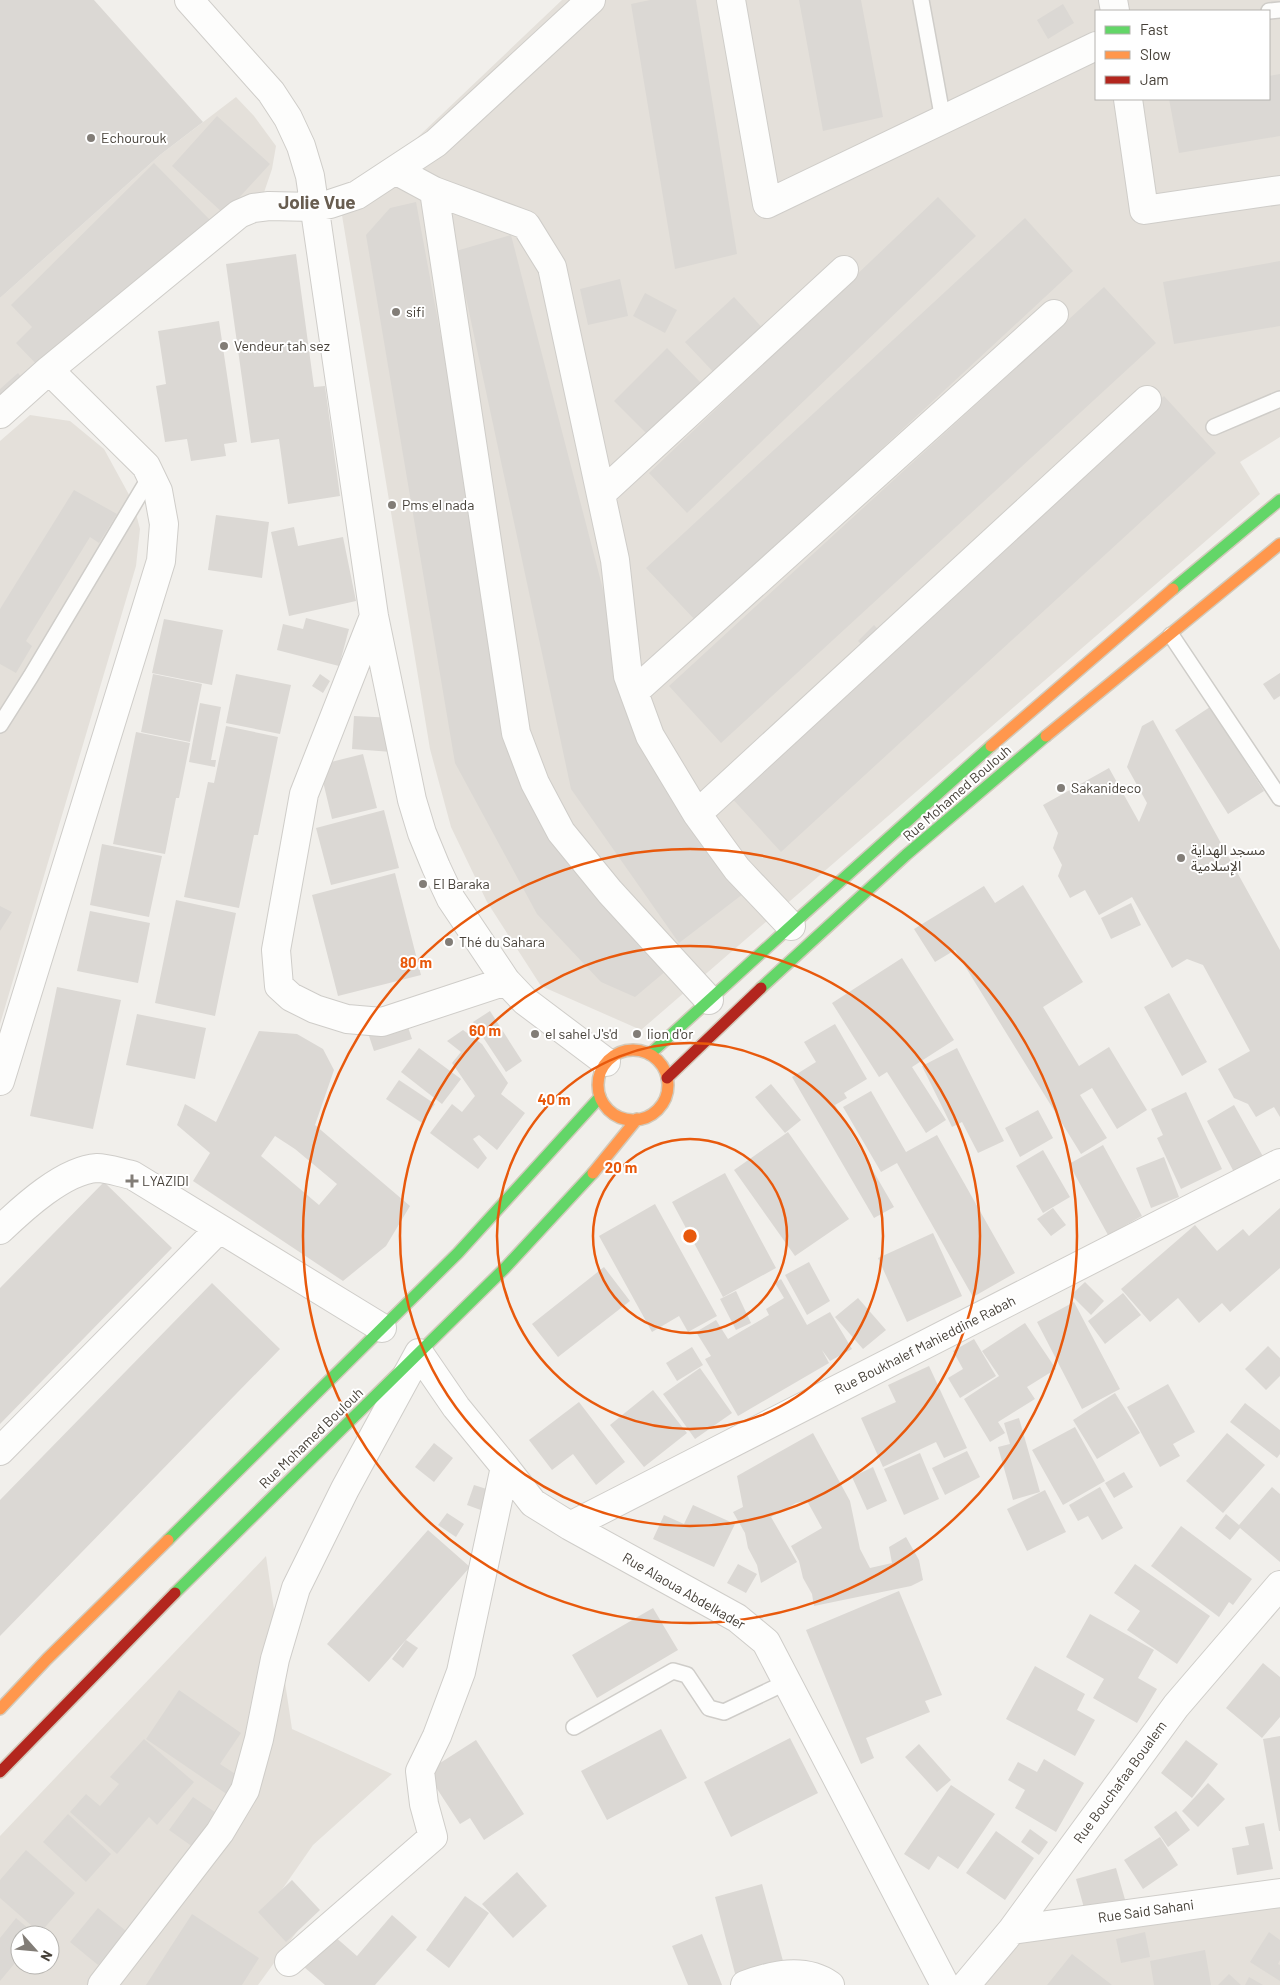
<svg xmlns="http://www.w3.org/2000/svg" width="1280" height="1985" font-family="Barlow,'Noto Sans Arabic',sans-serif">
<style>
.residential{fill:#e4e0da;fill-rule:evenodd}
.building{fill:#dbd8d4;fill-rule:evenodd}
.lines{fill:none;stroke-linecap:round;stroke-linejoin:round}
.lane-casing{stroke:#cfcdc9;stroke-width:18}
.street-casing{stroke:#cfcdc9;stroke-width:30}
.fast-casing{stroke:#d2cabb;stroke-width:14}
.slow-casing{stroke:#d2cabb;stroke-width:14}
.jam-casing{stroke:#d2cabb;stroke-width:14}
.lane{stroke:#fdfdfc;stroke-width:15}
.street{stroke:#fdfdfc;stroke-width:28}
.fast{stroke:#63d668;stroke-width:11}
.slow{stroke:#ff974d;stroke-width:11}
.jam{stroke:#b3261e;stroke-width:11}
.ring{fill:none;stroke:#e8590c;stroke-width:2.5}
.poi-dot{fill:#827d77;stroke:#fff;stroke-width:2}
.labels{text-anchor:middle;stroke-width:4;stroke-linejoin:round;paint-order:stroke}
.poi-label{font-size:14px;fill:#464038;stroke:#fff;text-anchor:start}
.street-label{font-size:14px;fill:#464038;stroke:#fff}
.district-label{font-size:19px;font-weight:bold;fill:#685d50;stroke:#fff}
.centre{fill:#e8590c;stroke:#fff;stroke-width:2.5}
.ring-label{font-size:15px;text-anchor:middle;font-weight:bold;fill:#e8590c;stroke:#fff;stroke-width:4;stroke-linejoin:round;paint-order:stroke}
</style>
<rect width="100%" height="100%" fill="#f1efeb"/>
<path class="residential" d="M 562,0 L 1280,0 L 1280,437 L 1240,462 L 1260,494 L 641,1030 L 541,986 L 487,902 L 451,827 L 430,749 L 339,197 L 399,155 ZM 1096,11 L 1269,11 L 1269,99 L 1096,99 Z
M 236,97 L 254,116 L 276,146 L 272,169 L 258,210 L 0,424 L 0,298 L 160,155 Z
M 30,415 L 70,421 L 104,449 L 133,502 L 140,529 L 136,566 L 0,1024 L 0,441 Z
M 266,1556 L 292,1729 L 392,1774 L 313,1845 L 265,1914 L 301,1926 L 258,1985 L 0,1985 L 0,1836 ZM 20,1935 L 50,1935 L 50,1965 L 20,1965 Z
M 1280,1897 L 1280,1985 L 981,1985 L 1009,1946 L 1035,1935 Z"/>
<path class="building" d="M 0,0 L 94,0 L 203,122 L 160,155 L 0,298 Z
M 650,0 L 696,0 L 737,254 L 675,269 L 631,4 Z
M 799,0 L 861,0 L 883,117 L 823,131 Z
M 1063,4 L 1074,23 L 1048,39 L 1037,20 Z
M 1280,74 L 1280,136 L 1179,153 L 1169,99 L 1269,99 L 1269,76 Z
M 217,116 L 270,164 L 224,214 L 172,166 Z
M 154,163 L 214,224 L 43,371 L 16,343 L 32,327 L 11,305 Z
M 938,197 L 976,236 L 687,513 L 649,473 Z
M 416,202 L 517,748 L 673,965 L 635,997 L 601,982 L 537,914 L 455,763 L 366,235 L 390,208 Z
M 1025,218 L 1073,271 L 696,621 L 646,568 Z
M 511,235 L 647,759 L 743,894 L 679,943 L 571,789 L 456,251 Z
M 296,254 L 314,387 L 325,386 L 340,496 L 288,504 L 279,439 L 251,443 L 226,264 Z
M 1280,261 L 1280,326 L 1174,344 L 1163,282 Z
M 620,279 L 628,316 L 588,325 L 580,289 Z
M 1104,287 L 1156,343 L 721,743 L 669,686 Z
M 645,293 L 677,310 L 665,333 L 633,316 Z
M 734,297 L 768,334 L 720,379 L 685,342 Z
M 219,321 L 237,442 L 224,444 L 226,456 L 191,461 L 187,439 L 165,442 L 156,386 L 166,384 L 158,331 Z
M 667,348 L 702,384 L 649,436 L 614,401 Z
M 18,373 L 26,383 L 0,399 L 0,389 Z
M 1164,396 L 1216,453 L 781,852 L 729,795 Z
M 74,490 L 117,514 L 99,543 L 90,537 L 26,641 L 32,646 L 16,673 L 0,664 L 0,609 Z
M 216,515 L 269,522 L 262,578 L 208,570 Z
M 294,527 L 298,546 L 343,537 L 356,601 L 289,616 L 271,532 Z
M 306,618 L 349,629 L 339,666 L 277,650 L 283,624 L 303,629 Z
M 164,619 L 223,630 L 212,685 L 152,673 Z
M 874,625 L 885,637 L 869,652 L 858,641 Z
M 1280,673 L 1280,696 L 1274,700 L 1263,684 Z
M 153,674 L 202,684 L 190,742 L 141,732 Z
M 236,674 L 291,685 L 280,734 L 226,723 Z
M 320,674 L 330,681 L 323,693 L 312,686 Z
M 200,703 L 221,707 L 211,760 L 216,760 L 215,767 L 189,762 Z
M 1210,707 L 1264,791 L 1228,814 L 1175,730 Z
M 354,716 L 395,718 L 392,752 L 352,749 Z
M 1153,720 L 1280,950 L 1280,1117 L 1274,1107 L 1256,1117 L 1248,1104 L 1234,1098 L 1218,1069 L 1250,1051 L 1203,965 L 1187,959 L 1172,968 L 1132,897 L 1099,915 L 1085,890 L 1070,898 L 1058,876 L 1062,865 L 1053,848 L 1058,833 L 1043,805 L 1109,768 L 1139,822 L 1147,803 L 1127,767 L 1142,726 Z
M 226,726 L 278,737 L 258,835 L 254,835 L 239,908 L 184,897 L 208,782 L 214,783 Z
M 136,732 L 190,743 L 179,798 L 176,798 L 165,854 L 113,844 Z
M 363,754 L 377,808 L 332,819 L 319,765 Z
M 384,810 L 399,868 L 331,885 L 316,828 Z
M 102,844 L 162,856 L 149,917 L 90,905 Z
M 395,873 L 421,975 L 338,996 L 312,895 Z
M 1023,885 L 1083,982 L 1043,1007 L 1079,1066 L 1109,1047 L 1147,1110 L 1117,1129 L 1092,1088 L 1080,1095 L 1107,1138 L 1081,1154 L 955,950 L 935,962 L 914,929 L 984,886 L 995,903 Z
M 176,900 L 236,913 L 215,1016 L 155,1003 Z
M 1131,903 L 1141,925 L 1111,939 L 1101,918 Z
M 0,906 L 12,912 L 0,931 Z
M 90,911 L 150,923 L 138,983 L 77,971 Z
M 902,958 L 954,1040 L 912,1067 L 946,1120 L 926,1133 L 887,1072 L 879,1077 L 832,1003 Z
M 57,987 L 121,1000 L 93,1129 L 30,1116 Z
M 1169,993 L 1207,1062 L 1182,1076 L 1144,1007 Z
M 490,1011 L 522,1061 L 506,1072 L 473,1022 Z
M 137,1014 L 206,1028 L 195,1079 L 126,1065 Z
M 405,1018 L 412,1039 L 374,1051 L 367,1030 Z
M 835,1024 L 867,1079 L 844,1093 L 847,1098 L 835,1105 L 894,1207 L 874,1218 L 792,1077 L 816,1062 L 804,1042 Z
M 463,1030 L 482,1044 L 508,1083 L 501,1094 L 525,1113 L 497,1150 L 479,1135 L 473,1139 L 487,1158 L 478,1169 L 430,1133 L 452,1104 L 462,1112 L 475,1096 L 452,1063 L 461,1052 L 447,1041 Z
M 259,1031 L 297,1034 L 323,1049 L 334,1070 L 315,1125 L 410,1206 L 386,1246 L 343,1281 L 193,1181 L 210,1153 L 177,1125 L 185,1104 L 216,1122 ZM 275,1136 L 295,1149 L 337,1184 L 319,1205 L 261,1156 Z
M 419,1048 L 461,1079 L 442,1104 L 401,1072 Z
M 957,1048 L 1004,1141 L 978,1153 L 962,1122 L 952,1127 L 922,1066 Z
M 399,1080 L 435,1104 L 422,1123 L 386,1099 Z
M 771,1084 L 801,1120 L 785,1133 L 755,1097 Z
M 871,1091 L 906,1152 L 937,1135 L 1015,1273 L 973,1297 L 897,1163 L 881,1172 L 843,1107 Z
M 1186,1092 L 1222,1169 L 1181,1189 L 1157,1138 L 1163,1135 L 1151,1109 Z
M 1234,1105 L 1265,1160 L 1236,1176 L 1207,1121 Z
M 1038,1110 L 1053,1138 L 1020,1157 L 1005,1128 Z
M 788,1132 L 849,1219 L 795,1256 L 734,1170 Z
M 1103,1145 L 1142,1216 L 1108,1235 L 1069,1164 Z
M 1043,1150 L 1070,1197 L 1043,1213 L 1016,1166 Z
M 1164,1157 L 1179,1197 L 1151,1208 L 1136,1168 Z
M 725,1173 L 776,1268 L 723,1297 L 672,1202 Z
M 104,1182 L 172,1248 L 0,1424 L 0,1288 Z
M 655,1204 L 717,1316 L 688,1332 L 679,1316 L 652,1332 L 599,1236 Z
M 1053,1208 L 1066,1225 L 1051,1236 L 1037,1219 Z
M 1280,1208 L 1280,1268 L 1230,1312 L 1222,1303 L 1199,1323 L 1178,1298 L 1150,1322 L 1121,1289 L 1195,1225 L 1217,1251 L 1243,1229 L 1249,1236 Z
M 933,1233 L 962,1296 L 907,1322 L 878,1258 Z
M 809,1262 L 830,1301 L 807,1315 L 785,1275 Z
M 604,1267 L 630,1301 L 558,1357 L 532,1324 Z
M 781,1279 L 807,1325 L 830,1312 L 852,1349 L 830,1361 L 822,1350 L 829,1363 L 738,1416 L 705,1359 L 711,1356 L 696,1332 L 716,1320 L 728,1339 L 769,1315 L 766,1309 L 784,1298 L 775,1283 Z
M 1085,1282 L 1104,1301 L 1091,1315 L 1071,1295 Z
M 212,1283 L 280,1349 L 0,1636 L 0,1500 Z
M 736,1291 L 751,1323 L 736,1330 L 720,1299 Z
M 1123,1293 L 1141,1315 L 1105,1344 L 1088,1321 Z
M 858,1298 L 886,1330 L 863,1349 L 835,1317 Z
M 1074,1302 L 1120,1389 L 1082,1409 L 1037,1322 Z
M 1025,1323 L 1056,1369 L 1027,1387 L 1035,1399 L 998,1422 L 1005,1433 L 990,1442 L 964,1399 L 999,1376 L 982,1351 Z
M 974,1339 L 996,1376 L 960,1398 L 948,1378 L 963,1369 L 953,1351 Z
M 1268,1346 L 1280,1358 L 1280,1376 L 1266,1390 L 1245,1369 Z
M 692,1347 L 703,1365 L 677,1381 L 666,1363 Z
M 929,1366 L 967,1448 L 944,1458 L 936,1442 L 883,1467 L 861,1418 L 896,1402 L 888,1385 Z
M 700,1368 L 732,1413 L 695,1439 L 663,1394 Z
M 1168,1384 L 1195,1432 L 1173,1444 L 1180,1456 L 1160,1467 L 1127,1407 Z
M 653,1390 L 687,1433 L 644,1467 L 610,1425 Z
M 1115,1393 L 1140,1433 L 1097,1459 L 1073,1420 Z
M 579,1402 L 625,1462 L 596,1485 L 573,1454 L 552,1470 L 529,1440 Z
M 1245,1403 L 1280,1430 L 1280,1454 L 1277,1458 L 1230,1422 Z
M 1019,1418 L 1040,1492 L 1013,1500 L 998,1447 L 1010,1444 L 1004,1423 Z
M 1075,1427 L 1105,1481 L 1063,1505 L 1032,1450 Z
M 813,1433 L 850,1501 L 860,1549 L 870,1568 L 892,1563 L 889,1547 L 906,1537 L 919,1560 L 923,1580 L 911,1586 L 814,1606 L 812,1594 L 803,1578 L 799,1561 L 791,1546 L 822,1528 L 807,1501 L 796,1503 L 771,1517 L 797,1562 L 761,1583 L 757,1565 L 748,1548 L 745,1533 L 733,1512 L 743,1507 L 737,1476 Z
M 1227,1433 L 1265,1465 L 1223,1513 L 1186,1481 Z
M 434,1443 L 453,1458 L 434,1482 L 415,1467 Z
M 967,1451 L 980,1477 L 945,1495 L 932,1468 Z
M 920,1453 L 939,1499 L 904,1515 L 884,1469 Z
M 873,1467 L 887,1501 L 867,1510 L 852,1477 Z
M 1124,1472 L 1133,1487 L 1114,1498 L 1105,1483 Z
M 474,1485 L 496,1492 L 489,1513 L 467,1505 Z
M 1100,1487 L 1123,1528 L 1102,1540 L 1088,1516 L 1078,1521 L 1069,1505 Z
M 1272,1487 L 1280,1494 L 1280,1562 L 1240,1528 L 1230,1540 L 1215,1528 L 1226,1514 L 1239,1525 Z
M 1045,1490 L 1066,1532 L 1027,1551 L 1007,1509 Z
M 693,1505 L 735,1524 L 714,1567 L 653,1539 L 664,1515 L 684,1524 Z
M 447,1513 L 464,1524 L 456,1537 L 438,1525 Z
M 1181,1526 L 1252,1579 L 1233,1605 L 1229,1602 L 1219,1617 L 1151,1566 Z
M 428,1530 L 470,1567 L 369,1682 L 327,1644 Z
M 738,1564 L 757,1574 L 746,1593 L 727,1583 Z
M 1135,1564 L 1210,1616 L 1177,1664 L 1127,1630 L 1140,1611 L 1114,1593 Z
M 899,1591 L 942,1695 L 925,1701 L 930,1712 L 866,1738 L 874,1758 L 861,1764 L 806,1630 Z
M 653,1608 L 678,1650 L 597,1698 L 572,1655 Z
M 1090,1614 L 1154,1650 L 1138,1678 L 1157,1689 L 1137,1723 L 1093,1698 L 1104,1679 L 1066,1657 Z
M 406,1640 L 418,1648 L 403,1668 L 392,1659 Z
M 1263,1663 L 1280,1677 L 1280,1717 L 1262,1738 L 1226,1708 Z
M 1035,1666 L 1085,1694 L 1077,1710 L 1095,1720 L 1075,1756 L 1006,1719 Z
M 179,1690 L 241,1733 L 220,1764 L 243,1779 L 231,1797 L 146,1739 Z
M 661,1729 L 687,1778 L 607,1820 L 581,1771 Z
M 1280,1736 L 1280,1831 L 1279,1831 L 1263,1739 Z
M 790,1738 L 818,1793 L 731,1837 L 704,1782 Z
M 144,1739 L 194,1782 L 157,1825 L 149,1817 L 117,1854 L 70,1812 L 86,1794 L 100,1806 L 119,1784 L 110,1777 Z
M 476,1740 L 524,1814 L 484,1840 L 470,1818 L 460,1824 L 426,1772 Z
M 1186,1740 L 1218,1764 L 1192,1798 L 1161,1773 Z
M 919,1744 L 951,1780 L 937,1792 L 905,1757 Z
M 1044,1759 L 1084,1783 L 1056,1832 L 1015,1808 L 1025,1790 L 1008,1780 L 1018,1762 L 1037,1772 Z
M 1208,1783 L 1225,1799 L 1198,1827 L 1182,1811 Z
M 951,1785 L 995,1814 L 958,1869 L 938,1856 L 929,1870 L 904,1854 Z
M 193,1797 L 225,1819 L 200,1852 L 169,1830 Z
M 1176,1811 L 1190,1830 L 1168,1847 L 1154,1827 Z
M 68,1814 L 111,1854 L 86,1882 L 43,1842 Z
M 1264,1823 L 1273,1869 L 1237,1875 L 1232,1848 L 1249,1845 L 1245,1827 Z
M 1030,1829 L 1048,1842 L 1039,1855 L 1021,1842 Z
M 996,1831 L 1034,1858 L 1005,1900 L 966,1873 Z
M 1160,1837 L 1178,1865 L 1143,1889 L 1124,1860 Z
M 26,1850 L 75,1893 L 40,1933 L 0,1898 L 0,1880 Z
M 1116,1868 L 1126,1903 L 1086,1915 L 1076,1879 Z
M 517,1872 L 547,1906 L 513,1938 L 482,1904 Z
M 292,1880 L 320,1910 L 286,1942 L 258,1912 Z
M 762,1884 L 786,1972 L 738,1985 L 715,1897 Z
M 465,1896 L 489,1913 L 449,1968 L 426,1950 Z
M 98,1908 L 126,1931 L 98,1965 L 70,1942 Z
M 192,1914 L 259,1958 L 242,1985 L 146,1985 Z
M 392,1915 L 417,1937 L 375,1985 L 325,1985 L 304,1967 L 333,1935 L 357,1956 Z
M 16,1918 L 36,1935 L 20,1935 L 20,1957 L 0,1981 L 0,1938 Z
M 1145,1932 L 1150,1957 L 1121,1963 L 1116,1939 Z
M 1269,1932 L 1280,1940 L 1280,1960 L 1278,1964 L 1280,1965 L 1280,1981 L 1250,1962 Z
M 702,1934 L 722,1985 L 688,1985 L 672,1946 Z
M 1205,1950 L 1211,1985 L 1154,1985 L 1150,1961 Z
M 1072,1954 L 1112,1985 L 1047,1985 Z
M 1229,1974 L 1241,1985 L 1218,1985 Z
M 1249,1977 L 1263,1985 L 1245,1985 Z"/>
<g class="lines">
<defs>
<path id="lane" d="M 921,0 L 943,120
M 1269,11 L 1280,10
M 1214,427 L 1280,399
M 1171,635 L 1280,798
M 0,725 L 31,676 L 151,475
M 574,1727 L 673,1671 L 687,1675 L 709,1708 L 724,1712 L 787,1682"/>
<path id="street" d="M 189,0 L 271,92 L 288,118 L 301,146 L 310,176 L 374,616 L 412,800 L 422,833 L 436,867 L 451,899 L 506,981 L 525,1001 L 606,1062
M 731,0 L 767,204 L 1096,46
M 1113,0 L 1115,11
M 1128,99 L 1144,210 L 1280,190
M 397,171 L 434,191 L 526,225 L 552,267 L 615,560 L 628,676 L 650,736 L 697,814 L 737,869 L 791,926
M 434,191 L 516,733 L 535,783 L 561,832 L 610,892 L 709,1000
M 0,414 L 49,370 L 239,214 L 253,208 L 269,206 L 314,207 L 330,204 L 357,195 L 436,143 L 591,0
M 602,493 L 844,270
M 374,616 L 304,794 L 276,950 L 279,986 L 291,997 L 315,1009 L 347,1019 L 382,1022 L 506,981
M 634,692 L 1054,314
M 697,814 L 1147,400
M 0,1081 L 161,561 L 164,524 L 158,491 L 146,466 L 49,370
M 0,1230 C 23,1208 64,1170 97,1168 C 108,1168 121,1173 132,1175 L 382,1328
M 0,1451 L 219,1229
M 570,1526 L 1280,1163
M 1012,1930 L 1280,1893
M 289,1962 L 433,1837 L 424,1804 L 420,1771 L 437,1736 L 461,1672 L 505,1467
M 102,1985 L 220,1832 L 245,1790 L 259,1739 L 275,1659 L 296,1588 L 345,1489 L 419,1353 L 456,1407 L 505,1467 L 533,1503 L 570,1526 L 737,1618 L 766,1642 L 945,1985
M 745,1985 C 772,1975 804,1967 830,1985
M 966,1985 L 1012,1930 L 1176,1706 L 1280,1585"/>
<path id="fast" d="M 1173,589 L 1280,500
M 761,988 L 906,855 L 1046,736
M 650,1054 L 805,913 L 991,746
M 168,1540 L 458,1253 L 600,1097
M 175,1593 L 505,1268 L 593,1173"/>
<path id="slow" d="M 1046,736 L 1280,544
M 991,746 L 1173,589
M598 1085a35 35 0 1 1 70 0a35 35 0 1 1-70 0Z
M 593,1173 L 637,1119
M 0,1709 L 47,1659 L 168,1540"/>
<path id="jam" d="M 667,1078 L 761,988
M 0,1772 L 175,1593"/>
</defs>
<use href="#lane" class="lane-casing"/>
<use href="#street" class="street-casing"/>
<use href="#fast" class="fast-casing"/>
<use href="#slow" class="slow-casing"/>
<use href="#jam" class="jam-casing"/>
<use href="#lane" class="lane"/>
<use href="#street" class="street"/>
<use href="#fast" class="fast"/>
<use href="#slow" class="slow"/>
<use href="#jam" class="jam"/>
</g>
<g class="ring">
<circle cx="690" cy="1236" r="97"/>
<circle cx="690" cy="1236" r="193"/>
<circle cx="690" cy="1236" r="290"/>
<circle cx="690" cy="1236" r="387"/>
</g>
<g class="poi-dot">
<circle cx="91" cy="138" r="5"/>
<circle cx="396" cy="312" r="5"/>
<circle cx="224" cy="346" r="5"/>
<circle cx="392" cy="505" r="5"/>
<circle cx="1061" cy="788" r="5"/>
<circle cx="1181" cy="858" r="5"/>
<circle cx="423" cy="884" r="5"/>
<circle cx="449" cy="942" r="5"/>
<circle cx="535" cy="1034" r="5"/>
<circle cx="637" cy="1034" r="5"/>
<path d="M129.5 1173.5h5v5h5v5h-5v5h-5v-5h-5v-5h5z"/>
</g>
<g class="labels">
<g class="poi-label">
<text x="101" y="143">Echourouk</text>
<text x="406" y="317">sifi</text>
<text x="234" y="351">Vendeur tah sez</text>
<text x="402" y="510">Pms el nada</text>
<text x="1071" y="793">Sakanideco</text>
<text x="1191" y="855">مسجد الهداية<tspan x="1191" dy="16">الإسلامية</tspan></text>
<text x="433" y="889">El Baraka</text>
<text x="459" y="947">Thé du Sahara</text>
<text x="545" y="1039">el sahel J's'd</text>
<text x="647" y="1039">lion d'or</text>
<text x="142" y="1186">LYAZIDI</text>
</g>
<g class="street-label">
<text transform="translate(957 793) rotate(-41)" y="5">Rue Mohamed Boulouh</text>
<text transform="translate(925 1345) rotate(-27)" y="5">Rue Boukhalef Mahieddine Rabah</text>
<text transform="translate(311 1438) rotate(-44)" y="5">Rue Mohamed Boulouh</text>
<text transform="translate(684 1591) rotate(30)" y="5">Rue Alaoua Abdelkader</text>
<text transform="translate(1120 1782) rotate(-54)" y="5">Rue Bouchafaa Boualem</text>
<text transform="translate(1146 1911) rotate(-8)" y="5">Rue Said Sahani</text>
</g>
<g class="district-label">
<text x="317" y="209">Jolie Vue</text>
</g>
</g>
<circle cx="690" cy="1236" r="8" class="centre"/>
<g class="ring-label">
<text x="416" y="968">80 m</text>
<text x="485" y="1036">60 m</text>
<text x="554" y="1105">40 m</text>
<text x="621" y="1173">20 m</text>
</g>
<rect x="1095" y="10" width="175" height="90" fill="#ffffff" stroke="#b5b3af"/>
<rect x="1105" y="26" width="25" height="8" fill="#63d668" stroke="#b5b3af"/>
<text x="1140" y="35" font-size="15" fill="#464038">Fast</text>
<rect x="1105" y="51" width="25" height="8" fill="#ff974d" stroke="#b5b3af"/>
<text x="1140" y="60" font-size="15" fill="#464038">Slow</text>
<rect x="1105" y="76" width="25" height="8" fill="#b3261e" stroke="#b5b3af"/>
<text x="1140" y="85" font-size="15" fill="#464038">Jam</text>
<g transform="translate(35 1950) rotate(117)"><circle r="24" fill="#ffffff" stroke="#b5b3af"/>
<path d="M0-4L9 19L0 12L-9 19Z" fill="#827d77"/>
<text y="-8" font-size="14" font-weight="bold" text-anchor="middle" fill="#464038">N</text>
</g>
</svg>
